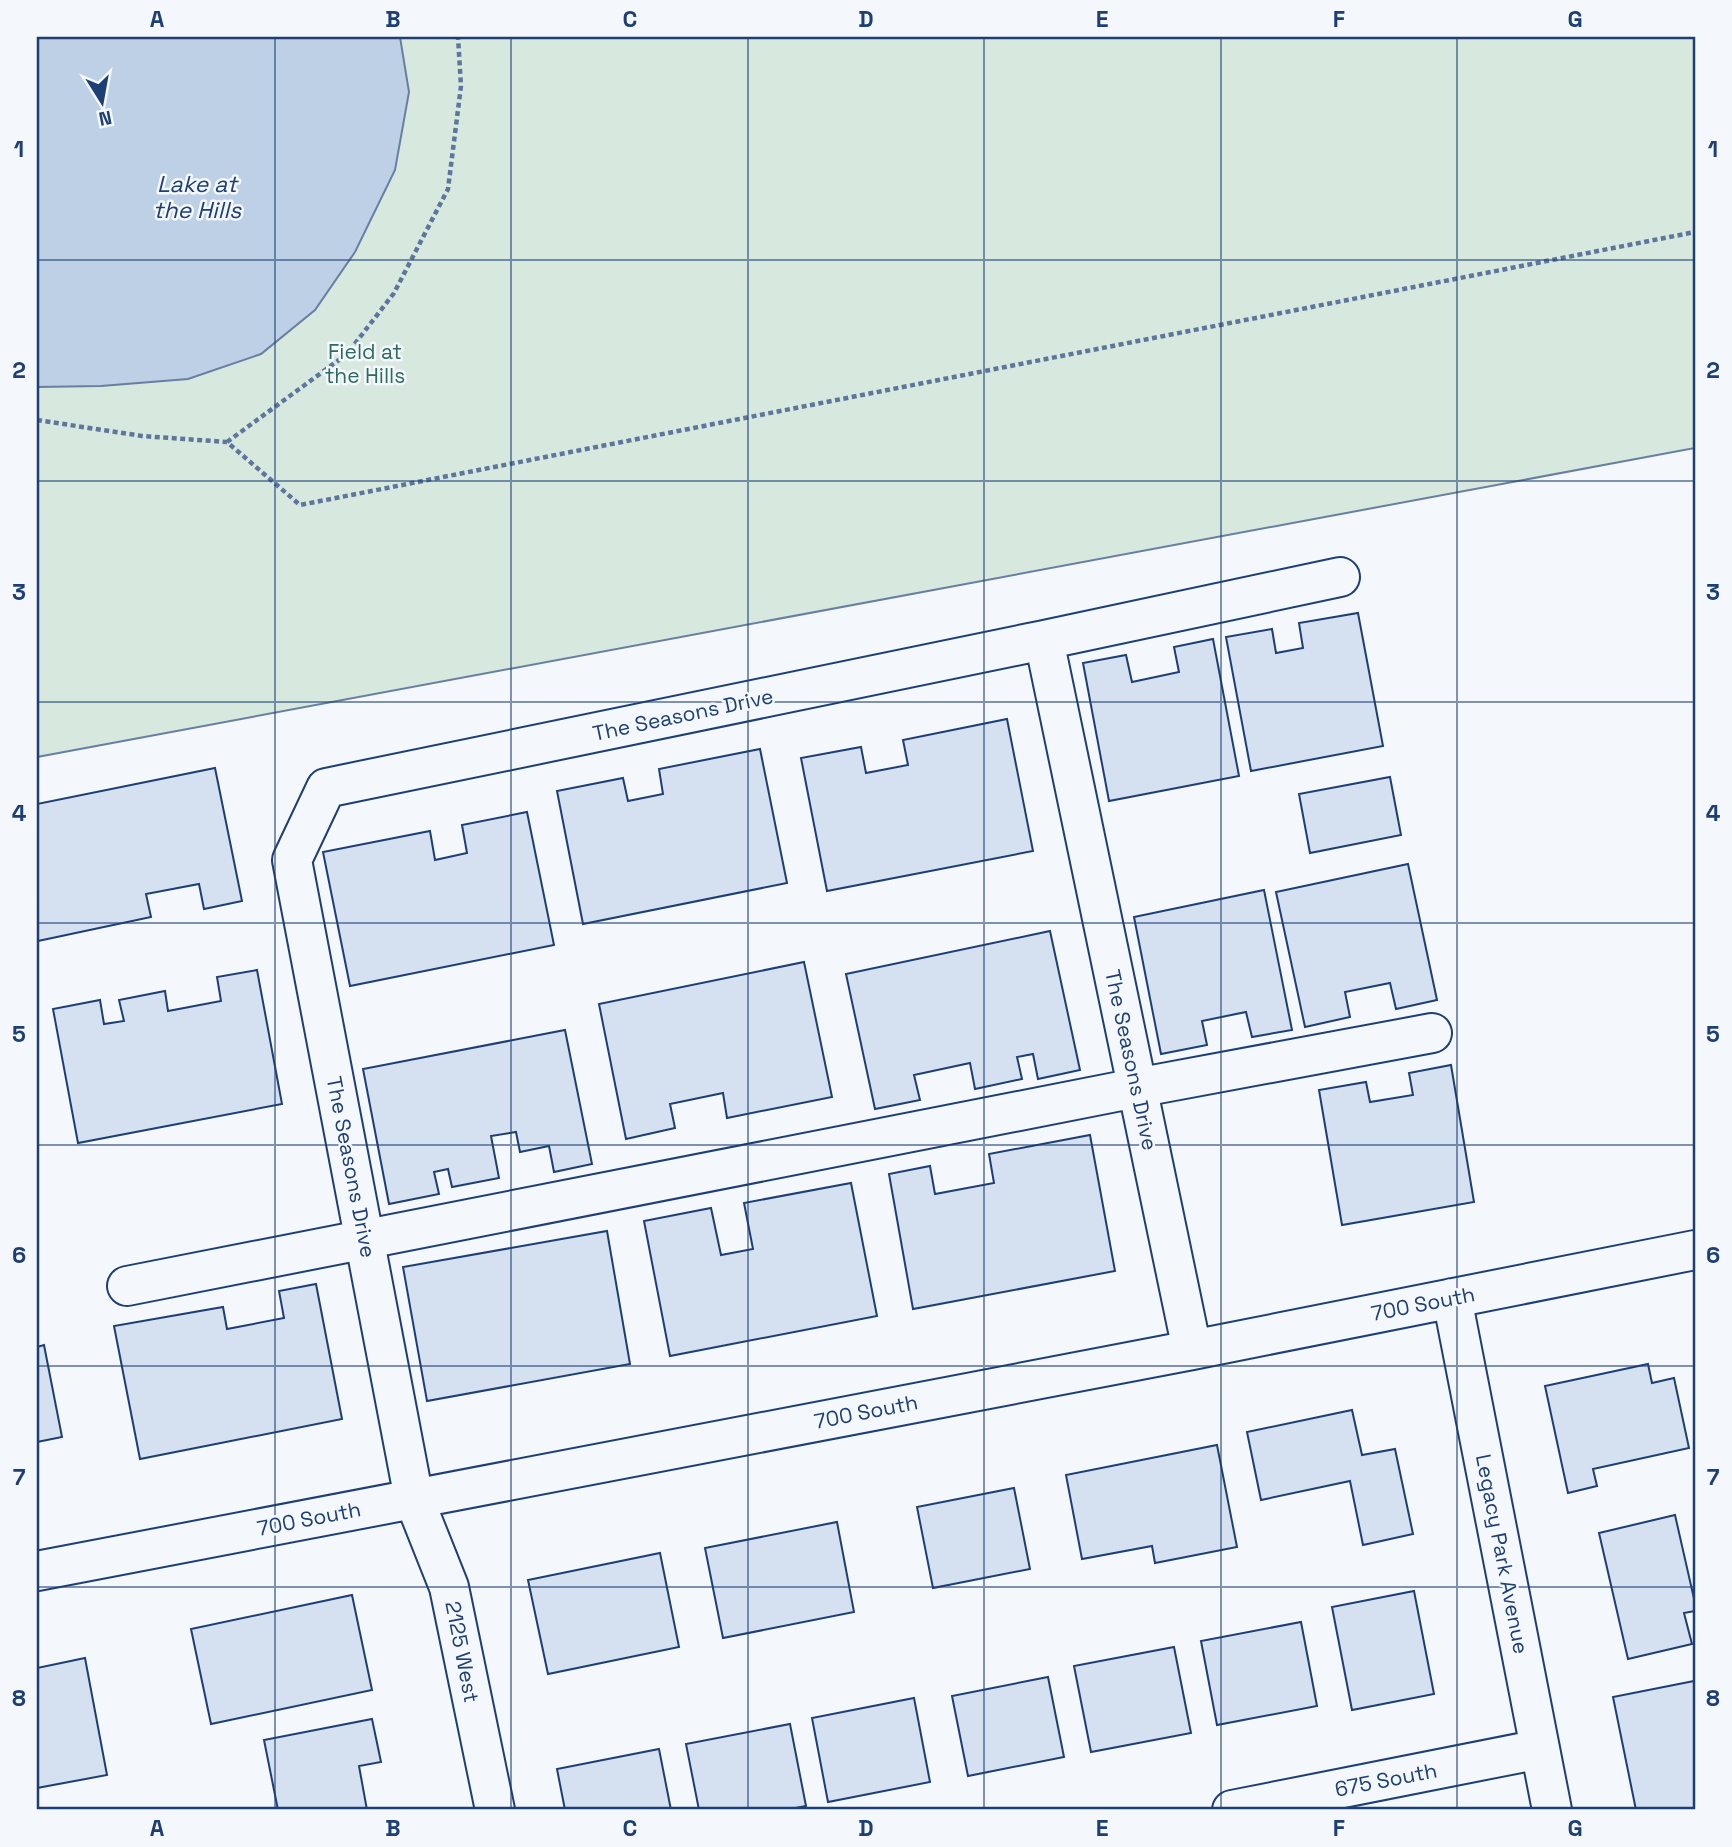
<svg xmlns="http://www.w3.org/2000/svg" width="1732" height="1847" font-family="'Space Grotesk',sans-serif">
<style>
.green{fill:#d7e8df;stroke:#687fa3;stroke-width:2}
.water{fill:#bed0e5;stroke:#687fa3;stroke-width:2}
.building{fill:#d5e0f0;stroke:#1d3f73;stroke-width:2}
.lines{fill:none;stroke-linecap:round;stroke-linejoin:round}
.minor-casing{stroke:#1d3f73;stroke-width:42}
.path{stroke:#5e769c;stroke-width:4.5;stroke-dasharray:5 3.5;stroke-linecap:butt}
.minor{stroke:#f4f7fb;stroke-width:38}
.grid{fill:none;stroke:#1d3f73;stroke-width:2;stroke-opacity:0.55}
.labels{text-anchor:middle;stroke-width:5;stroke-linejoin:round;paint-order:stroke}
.park-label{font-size:21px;fill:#2c6c60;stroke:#f4f7fb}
.street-label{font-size:21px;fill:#1d3f73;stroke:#f4f7fb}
.water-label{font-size:23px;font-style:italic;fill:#1d3f73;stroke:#f4f7fb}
.neatline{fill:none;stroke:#1d3f73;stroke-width:2.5}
.grid-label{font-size:23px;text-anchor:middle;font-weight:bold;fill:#1d3f73}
</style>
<rect width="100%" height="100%" fill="#f4f7fb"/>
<path class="green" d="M 37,37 L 1695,37 L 1695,448 L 37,757 Z"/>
<path class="water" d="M 37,37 L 400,37 L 409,92 L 395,170 L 355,252 L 315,310 L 261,354 L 188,379 L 101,386 L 37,387 Z"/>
<path class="building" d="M 1358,613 L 1383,746 L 1251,771 L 1226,637 L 1272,629 L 1276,653 L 1303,648 L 1299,623 Z
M 1213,639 L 1239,776 L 1109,801 L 1083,663 L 1126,655 L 1132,682 L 1179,672 L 1174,647 Z
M 1007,719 L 1033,851 L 827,891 L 801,758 L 861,747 L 866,773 L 908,765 L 903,740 Z
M 760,749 L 787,883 L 583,924 L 557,791 L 623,778 L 628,801 L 663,794 L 659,769 Z
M 215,768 L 242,901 L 204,909 L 199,884 L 146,894 L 151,917 L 38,941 L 37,804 Z
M 1390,777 L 1401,835 L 1310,853 L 1299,794 Z
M 527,812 L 554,945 L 350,986 L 323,852 L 430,831 L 435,860 L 467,853 L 462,825 Z
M 1408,864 L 1437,1000 L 1396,1009 L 1390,983 L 1345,992 L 1350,1017 L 1305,1027 L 1276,892 Z
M 1264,890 L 1292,1030 L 1252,1037 L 1246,1012 L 1202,1021 L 1207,1045 L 1161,1054 L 1134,917 Z
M 1050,931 L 1080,1070 L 1038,1079 L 1033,1054 L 1017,1057 L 1022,1079 L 975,1089 L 970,1063 L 914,1075 L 920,1100 L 875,1109 L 846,974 Z
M 804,962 L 832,1097 L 727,1118 L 723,1093 L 670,1104 L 675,1128 L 626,1139 L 599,1004 Z
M 257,970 L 282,1104 L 78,1143 L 53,1009 L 100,1000 L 104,1024 L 124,1021 L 119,1000 L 165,991 L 168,1011 L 221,1001 L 217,977 Z
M 565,1030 L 592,1164 L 554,1172 L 549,1146 L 520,1152 L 516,1132 L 491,1136 L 499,1178 L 452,1187 L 448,1169 L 434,1172 L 439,1194 L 389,1204 L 363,1069 Z
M 1451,1065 L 1474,1202 L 1342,1225 L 1319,1090 L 1366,1082 L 1370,1102 L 1413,1095 L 1409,1073 Z
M 1090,1135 L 1115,1271 L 913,1309 L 889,1174 L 930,1166 L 935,1194 L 994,1183 L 989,1154 Z
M 851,1183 L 877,1316 L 670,1356 L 644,1221 L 711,1208 L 721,1255 L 753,1249 L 744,1203 Z
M 607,1231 L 630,1364 L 427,1401 L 403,1267 Z
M 316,1284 L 342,1419 L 140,1459 L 114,1326 L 223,1307 L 227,1329 L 284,1318 L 279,1291 Z
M 44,1345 L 62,1437 L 37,1442 L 37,1347 Z
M 1648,1364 L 1652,1383 L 1674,1378 L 1689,1448 L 1593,1469 L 1597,1486 L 1568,1493 L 1545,1386 Z
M 1352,1410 L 1362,1455 L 1395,1449 L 1413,1534 L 1363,1545 L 1350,1481 L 1261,1500 L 1247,1432 Z
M 1217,1445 L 1237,1547 L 1155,1563 L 1152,1546 L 1082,1559 L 1066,1475 Z
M 1014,1488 L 1030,1569 L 933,1588 L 917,1507 Z
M 1675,1515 L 1695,1603 L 1695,1611 L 1684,1613 L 1692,1644 L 1628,1659 L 1599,1533 Z
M 837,1522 L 854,1612 L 723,1638 L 705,1548 Z
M 660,1553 L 679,1647 L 548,1674 L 528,1580 Z
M 1414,1591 L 1434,1694 L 1352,1710 L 1332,1607 Z
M 352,1595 L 372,1690 L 211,1724 L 191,1629 Z
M 1301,1622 L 1317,1706 L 1217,1725 L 1201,1641 Z
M 1174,1647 L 1191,1733 L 1091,1752 L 1074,1666 Z
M 85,1658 L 107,1775 L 37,1788 L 37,1668 Z
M 1048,1677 L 1064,1757 L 968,1776 L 952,1696 Z
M 1694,1681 L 1695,1810 L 1636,1810 L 1613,1697 Z
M 914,1698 L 930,1782 L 828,1802 L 812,1718 Z
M 372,1719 L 381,1762 L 359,1766 L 367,1810 L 278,1810 L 264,1740 Z
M 790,1724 L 806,1806 L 785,1810 L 699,1810 L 686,1744 Z
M 659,1749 L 671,1810 L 565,1810 L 557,1769 Z"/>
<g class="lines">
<defs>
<path id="minor" d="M 1044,640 L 1340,577
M 127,1286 L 1136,1088 L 1432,1033
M 1452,1298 L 1552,1810
M 37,1571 L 1192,1350 L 1695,1250
M 495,1810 L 449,1587 L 414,1499 L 292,860 L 326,788 L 1044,640 L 1192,1350
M 1232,1810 L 1540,1749"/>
</defs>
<use href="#minor" class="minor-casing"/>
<path class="path" d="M 37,420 L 142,436 L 227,442 L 300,505 L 1695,232
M 227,442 L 347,354 L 394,293 L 448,189 L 461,86 L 458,37"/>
<use href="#minor" class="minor"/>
</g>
<path class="grid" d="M 275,37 L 275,1810M 511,37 L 511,1810M 748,37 L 748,1810M 984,37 L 984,1810M 1221,37 L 1221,1810M 1457,37 L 1457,1810M 37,260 L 1695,260M 37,481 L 1695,481M 37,702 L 1695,702M 37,923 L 1695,923M 37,1145 L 1695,1145M 37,1366 L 1695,1366M 37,1587 L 1695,1587"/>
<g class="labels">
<g class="park-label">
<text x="365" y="359">Field at<tspan x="365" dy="24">the Hills</tspan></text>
</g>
<g class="street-label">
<text transform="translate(683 715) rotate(-12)" y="7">The Seasons Drive</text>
<text transform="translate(1131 1060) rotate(78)" y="7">The Seasons Drive</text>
<text transform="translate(351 1167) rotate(79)" y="7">The Seasons Drive</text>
<text transform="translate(1423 1304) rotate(-11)" y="7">700 South</text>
<text transform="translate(866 1412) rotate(-11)" y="7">700 South</text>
<text transform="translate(309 1519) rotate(-11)" y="7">700 South</text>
<text transform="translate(1502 1554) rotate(79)" y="7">Legacy Park Avenue</text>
<text transform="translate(462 1652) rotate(79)" y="7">2125 West</text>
<text transform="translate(1386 1780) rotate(-11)" y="7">675 South</text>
</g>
<g class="water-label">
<text x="197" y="192">Lake at<tspan x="197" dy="26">the Hills</tspan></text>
</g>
</g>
<rect width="1732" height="1847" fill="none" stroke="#f4f7fb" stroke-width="77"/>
<g transform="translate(102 102) rotate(169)" stroke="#f4f7fb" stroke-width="5" paint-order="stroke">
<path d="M0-5L12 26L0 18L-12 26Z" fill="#1d3f73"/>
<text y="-10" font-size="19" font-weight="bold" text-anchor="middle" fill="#1d3f73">N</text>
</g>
<rect x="38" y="38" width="1656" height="1770" class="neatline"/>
<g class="grid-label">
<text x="157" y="27">A</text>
<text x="393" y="27">B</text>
<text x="630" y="27">C</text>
<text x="866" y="27">D</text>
<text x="1102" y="27">E</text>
<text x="1339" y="27">F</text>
<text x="1575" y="27">G</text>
<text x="19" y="157">1</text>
<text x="1713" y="157">1</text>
<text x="19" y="378">2</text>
<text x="1713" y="378">2</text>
<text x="19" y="600">3</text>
<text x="1713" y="600">3</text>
<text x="19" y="821">4</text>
<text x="1713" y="821">4</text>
<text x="19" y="1042">5</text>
<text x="1713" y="1042">5</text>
<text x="19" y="1263">6</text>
<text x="1713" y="1263">6</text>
<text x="19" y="1485">7</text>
<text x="1713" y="1485">7</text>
<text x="19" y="1706">8</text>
<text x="1713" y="1706">8</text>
<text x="157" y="1836">A</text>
<text x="393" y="1836">B</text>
<text x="630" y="1836">C</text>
<text x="866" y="1836">D</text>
<text x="1102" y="1836">E</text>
<text x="1339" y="1836">F</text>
<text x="1575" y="1836">G</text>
</g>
</svg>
